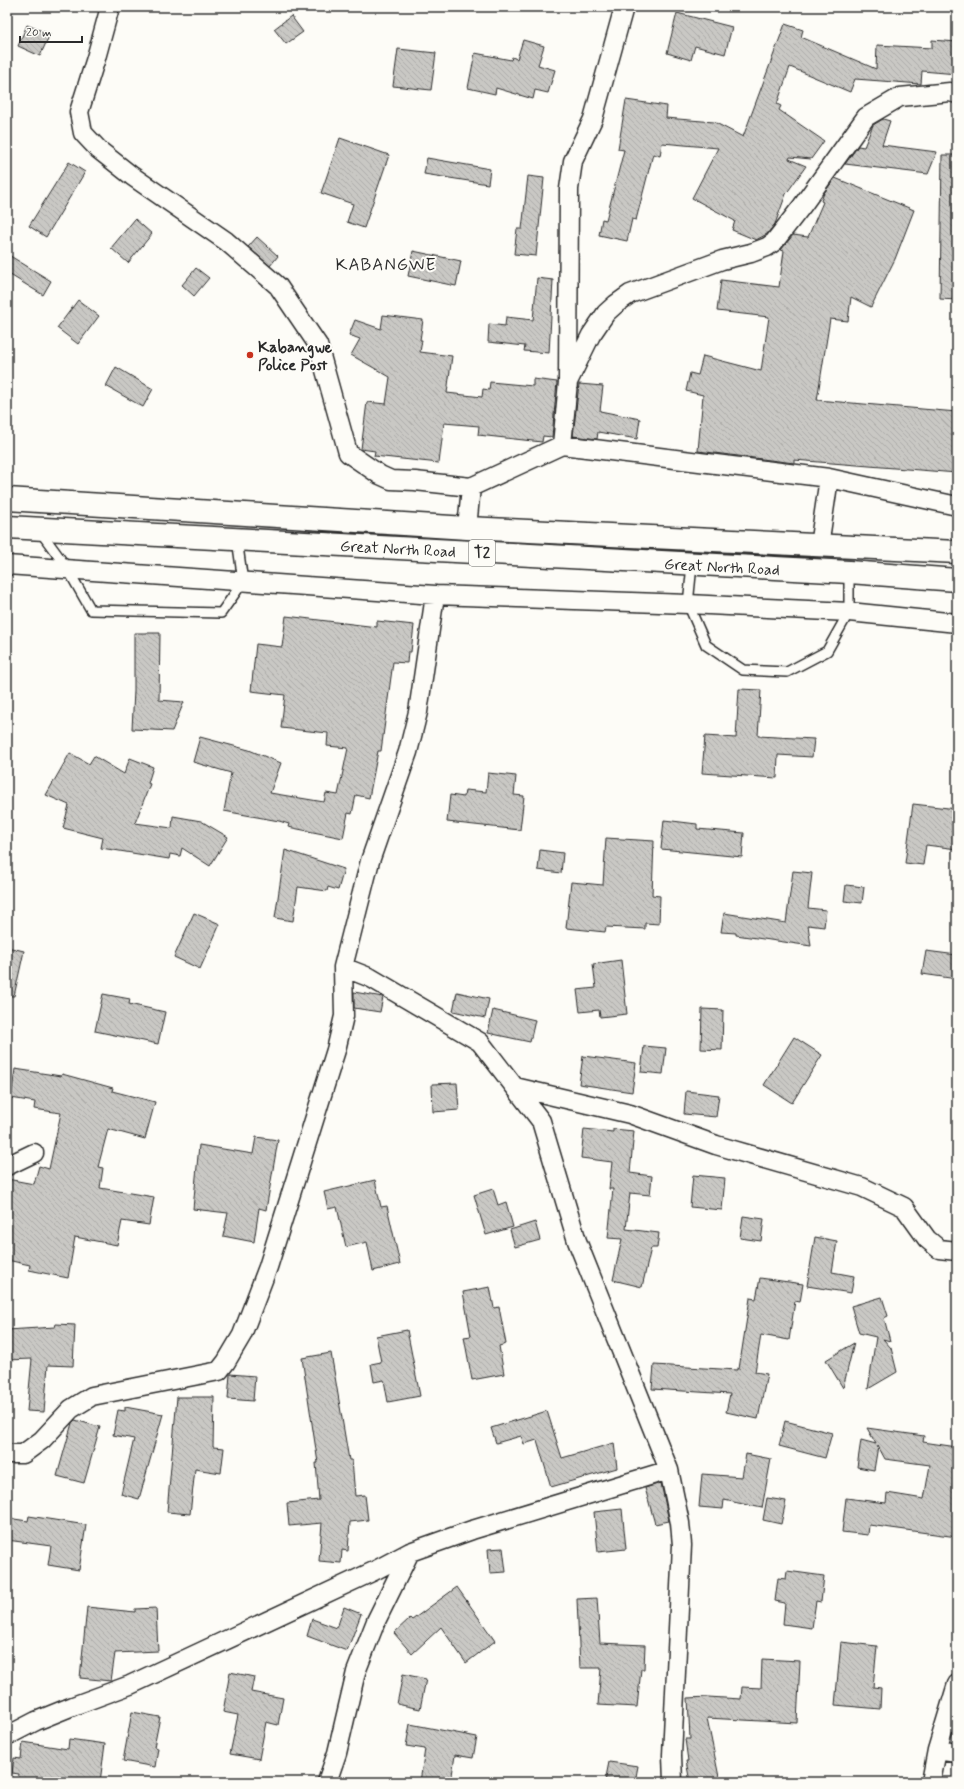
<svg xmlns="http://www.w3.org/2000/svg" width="964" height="1789" font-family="Mynerve,sans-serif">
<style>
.building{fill:url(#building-back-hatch);stroke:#2b2b2b}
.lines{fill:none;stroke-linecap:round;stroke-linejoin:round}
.service-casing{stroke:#2b2b2b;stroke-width:12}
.minor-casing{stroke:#2b2b2b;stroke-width:21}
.primary-casing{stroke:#2b2b2b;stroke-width:25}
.service{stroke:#fdfcf7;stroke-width:9}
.minor{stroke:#fdfcf7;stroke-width:18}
.primary{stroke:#fdfcf7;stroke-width:22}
.poi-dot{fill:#c8321e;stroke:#fdfcf7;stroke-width:1.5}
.labels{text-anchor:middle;stroke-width:4;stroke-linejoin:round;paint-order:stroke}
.shield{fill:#fdfcf7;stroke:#6a6a68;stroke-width:1}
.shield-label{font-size:15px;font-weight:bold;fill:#2b2b2b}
.poi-label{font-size:16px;font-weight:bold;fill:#2b2b2b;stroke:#fdfcf7;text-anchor:start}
.street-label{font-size:16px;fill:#2b2b2b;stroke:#fdfcf7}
.neighbourhood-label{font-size:17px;letter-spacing:1px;fill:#2b2b2b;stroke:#fdfcf7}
</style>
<defs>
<pattern id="building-back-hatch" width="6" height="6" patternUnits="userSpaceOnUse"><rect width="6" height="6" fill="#c9c8c4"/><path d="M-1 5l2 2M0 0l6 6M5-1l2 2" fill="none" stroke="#adaca9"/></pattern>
</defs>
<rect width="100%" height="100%" fill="#fdfcf7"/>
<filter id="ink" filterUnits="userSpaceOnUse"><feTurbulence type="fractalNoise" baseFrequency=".025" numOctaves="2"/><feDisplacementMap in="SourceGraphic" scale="8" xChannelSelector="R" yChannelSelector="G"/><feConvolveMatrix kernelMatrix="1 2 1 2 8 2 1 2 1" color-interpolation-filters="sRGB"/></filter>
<g filter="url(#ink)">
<path class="building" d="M 677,13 L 732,27 L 725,54 L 695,46 L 691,60 L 667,53 Z
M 291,16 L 303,32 L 286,44 L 274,29 Z
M 785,24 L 803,30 L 801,37 L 876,69 L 877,45 L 932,48 L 932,40 L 957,42 L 957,74 L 922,71 L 921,84 L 855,79 L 850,92 L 790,67 L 777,104 L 781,106 L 779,110 L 824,141 L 811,159 L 790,157 L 789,159 L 806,166 L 786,194 L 775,224 L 767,234 L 756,240 L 732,230 L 735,221 L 692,198 L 718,148 L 662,143 L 660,156 L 653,154 L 636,220 L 632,219 L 627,241 L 599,235 L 602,219 L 606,220 L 624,150 L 618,149 L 626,100 L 667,106 L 666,118 L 714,122 L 743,137 Z
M 27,25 L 50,34 L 40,56 L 18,46 Z
M 523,40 L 544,46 L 538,65 L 555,70 L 548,93 L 535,90 L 533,99 L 496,88 L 495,94 L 468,88 L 475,53 L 511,60 L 512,57 L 517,59 Z
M 398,49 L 436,53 L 431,90 L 393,86 Z
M 883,119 L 890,121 L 882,145 L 937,152 L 928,174 L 845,164 L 858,146 L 864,147 L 873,125 Z
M 340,138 L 389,155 L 364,228 L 347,222 L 353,204 L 321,193 Z
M 942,155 L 957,155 L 957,300 L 940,299 Z
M 427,158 L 490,169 L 488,184 L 424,174 Z
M 69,162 L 85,172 L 46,237 L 29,226 Z
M 528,176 L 544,178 L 536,256 L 514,254 L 517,229 L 522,229 Z
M 835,178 L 914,210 L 895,259 L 871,307 L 851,297 L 848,321 L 830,319 L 817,400 L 957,412 L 957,473 L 794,460 L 794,463 L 698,451 L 703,395 L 686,391 L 690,373 L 698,375 L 703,356 L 761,371 L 769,317 L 717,311 L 721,280 L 779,287 L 784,251 L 781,250 L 793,235 L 808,237 L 823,202 L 821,201 L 824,193 Z
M 135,219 L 152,234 L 128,263 L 111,248 Z
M 257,237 L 278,256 L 270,266 L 248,247 Z
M 413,251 L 461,261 L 456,286 L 408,276 Z
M 7,254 L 51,281 L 43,295 L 7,273 Z
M 196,268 L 209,278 L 194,296 L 182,285 Z
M 537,278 L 553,280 L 549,353 L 524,351 L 525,346 L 488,342 L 489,324 L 505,326 L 506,317 L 533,320 Z
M 78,300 L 99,316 L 78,344 L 57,328 Z
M 383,315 L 423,320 L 420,340 L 422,340 L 420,352 L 452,356 L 447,393 L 482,397 L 483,389 L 489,390 L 490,382 L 533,386 L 533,379 L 557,382 L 552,437 L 543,436 L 542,442 L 478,435 L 479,426 L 444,423 L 439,463 L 374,456 L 375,451 L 361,449 L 367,402 L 386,404 L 390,377 L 351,355 L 360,339 L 349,335 L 355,320 L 381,329 Z
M 116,367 L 153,389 L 143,407 L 106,386 Z
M 579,384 L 603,386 L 600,411 L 640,419 L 637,439 L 598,432 L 597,439 L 573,436 Z
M 286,616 L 377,627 L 377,621 L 414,625 L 411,652 L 408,652 L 407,663 L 393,662 L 381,751 L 378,751 L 369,798 L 356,795 L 352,814 L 348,813 L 343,838 L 288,827 L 289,824 L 279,821 L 224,811 L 231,773 L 193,762 L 200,737 L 249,750 L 281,763 L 270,793 L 324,802 L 326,793 L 338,795 L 348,748 L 327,746 L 328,733 L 281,728 L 285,695 L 251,691 L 256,644 L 282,647 Z
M 134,633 L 160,633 L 159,700 L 184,702 L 172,731 L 132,729 L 134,691 Z
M 739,689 L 761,690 L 758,736 L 814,739 L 812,757 L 778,755 L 777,778 L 702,773 L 705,736 L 736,738 Z
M 70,753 L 89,764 L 94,756 L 124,774 L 130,758 L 153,767 L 148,783 L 150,784 L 135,823 L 172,828 L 173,816 L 201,821 L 228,837 L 210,866 L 182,848 L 180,856 L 170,854 L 169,859 L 101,848 L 103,838 L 63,828 L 69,805 L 46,795 Z
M 488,773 L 516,776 L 514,795 L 524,796 L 520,830 L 447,822 L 450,795 L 464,797 L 465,790 L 486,792 Z
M 913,804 L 957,809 L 957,849 L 926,845 L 923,865 L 905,863 Z
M 664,820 L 697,824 L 697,829 L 744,833 L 742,857 L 661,849 Z
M 606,838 L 654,841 L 652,895 L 660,896 L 659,924 L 645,923 L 645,929 L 606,927 L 605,932 L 566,928 L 571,882 L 603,885 Z
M 285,850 L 344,869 L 338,890 L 328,887 L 327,891 L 298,887 L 293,921 L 275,918 Z
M 540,850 L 563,853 L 561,873 L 538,870 Z
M 793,871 L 812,873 L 808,908 L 826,910 L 824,927 L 808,925 L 811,946 L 736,935 L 736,933 L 721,932 L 724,913 L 786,923 Z
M 846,885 L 864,887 L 862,903 L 844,901 Z
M 194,913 L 220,924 L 200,969 L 174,957 Z
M 7,947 L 24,951 L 14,996 L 7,996 Z
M 926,951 L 957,955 L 957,979 L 922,974 Z
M 621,960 L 627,1014 L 600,1017 L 599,1010 L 580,1012 L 577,990 L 596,988 L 593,964 Z
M 354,992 L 383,997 L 380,1012 L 354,1008 Z
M 457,992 L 489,999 L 485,1018 L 453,1011 Z
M 103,994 L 130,999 L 129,1004 L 165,1012 L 158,1044 L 95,1031 Z
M 702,1009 L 723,1010 L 722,1050 L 701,1049 Z
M 493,1010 L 535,1020 L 530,1042 L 488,1033 Z
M 794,1037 L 822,1055 L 792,1103 L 764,1085 Z
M 644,1046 L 666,1048 L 663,1074 L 641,1072 Z
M 583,1056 L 636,1063 L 632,1092 L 579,1084 Z
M 15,1069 L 61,1076 L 62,1074 L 113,1088 L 112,1091 L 155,1102 L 145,1139 L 108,1129 L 98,1167 L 103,1168 L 100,1188 L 154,1197 L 149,1225 L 122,1221 L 117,1245 L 75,1237 L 68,1278 L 29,1270 L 30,1265 L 7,1260 L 7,1179 L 34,1184 L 39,1166 L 49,1169 L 61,1113 L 34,1109 L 35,1102 L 11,1098 Z
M 457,1083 L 459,1110 L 433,1112 L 432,1084 Z
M 686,1091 L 719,1095 L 716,1117 L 684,1114 Z
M 584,1129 L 613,1132 L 613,1129 L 634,1131 L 630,1173 L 652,1176 L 650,1195 L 630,1193 L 626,1229 L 659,1233 L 657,1248 L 651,1248 L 642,1287 L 613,1280 L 622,1239 L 608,1238 L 613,1189 L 609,1189 L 612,1162 L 581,1158 Z
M 256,1137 L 278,1140 L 266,1210 L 259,1208 L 254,1242 L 223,1236 L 228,1213 L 193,1209 L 199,1145 L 253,1154 Z
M 693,1175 L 725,1178 L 722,1210 L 690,1207 Z
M 375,1180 L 381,1207 L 387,1206 L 400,1264 L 373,1271 L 367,1242 L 346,1247 L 337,1207 L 328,1209 L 324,1192 Z
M 493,1189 L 498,1205 L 506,1202 L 513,1227 L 486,1235 L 474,1195 Z
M 743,1216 L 764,1219 L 761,1241 L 740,1238 Z
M 535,1222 L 540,1240 L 515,1247 L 510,1230 Z
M 815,1237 L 837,1241 L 832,1272 L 854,1276 L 851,1293 L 807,1286 Z
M 760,1278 L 803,1284 L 800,1302 L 795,1301 L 789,1340 L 761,1335 L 755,1372 L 767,1374 L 758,1419 L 726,1412 L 730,1394 L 652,1389 L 654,1365 L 737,1370 L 737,1368 L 739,1369 L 750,1298 L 756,1299 Z
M 490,1287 L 494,1308 L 499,1307 L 506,1344 L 499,1346 L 504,1374 L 472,1380 L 464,1337 L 471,1336 L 463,1292 Z
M 882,1297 L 888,1316 L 884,1318 L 890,1341 L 883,1339 L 891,1348 L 897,1372 L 868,1389 L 876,1337 L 859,1333 L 851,1306 Z
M 56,1324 L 75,1325 L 73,1366 L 48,1365 L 44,1412 L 27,1411 L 32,1359 L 7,1360 L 7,1330 L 55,1327 Z
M 407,1330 L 420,1396 L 388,1402 L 384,1380 L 374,1382 L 371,1364 L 381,1362 L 376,1336 Z
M 854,1343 L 843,1388 L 826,1360 Z
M 331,1353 L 349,1460 L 352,1460 L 355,1496 L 365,1495 L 368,1520 L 350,1522 L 348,1551 L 342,1550 L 341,1563 L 319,1561 L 322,1523 L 289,1526 L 287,1503 L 319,1500 L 316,1463 L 318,1463 L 302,1358 Z
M 230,1374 L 255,1376 L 253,1401 L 228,1399 Z
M 177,1397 L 214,1397 L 213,1447 L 224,1448 L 221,1473 L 195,1469 L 190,1514 L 167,1512 Z
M 125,1407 L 163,1414 L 139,1499 L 121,1494 L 134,1439 L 113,1435 L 118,1410 L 125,1411 Z
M 547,1411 L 562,1458 L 614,1443 L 617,1468 L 551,1487 L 537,1440 L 524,1444 L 521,1436 L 496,1443 L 491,1428 Z
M 75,1420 L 100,1427 L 84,1483 L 57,1476 L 72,1423 Z
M 785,1421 L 832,1433 L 825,1458 L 779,1446 Z
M 867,1428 L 924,1436 L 923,1442 L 957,1447 L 957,1537 L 869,1525 L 868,1535 L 842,1532 L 846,1498 L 886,1503 L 887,1493 L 924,1499 L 930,1465 L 885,1459 L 878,1446 L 874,1470 L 857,1467 L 861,1440 L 876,1444 Z
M 746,1454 L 771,1459 L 762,1508 L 724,1500 L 723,1509 L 699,1507 L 702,1474 L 742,1477 Z
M 661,1483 L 669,1521 L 655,1524 L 645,1488 Z
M 767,1498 L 786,1501 L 781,1524 L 763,1520 Z
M 622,1509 L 626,1549 L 598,1552 L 594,1512 Z
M 29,1516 L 86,1525 L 79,1570 L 48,1565 L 51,1546 L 7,1540 L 7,1518 L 28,1521 Z
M 503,1548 L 506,1572 L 490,1573 L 488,1549 Z
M 787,1571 L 824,1576 L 821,1602 L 816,1601 L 812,1628 L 783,1624 L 785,1603 L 775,1601 L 778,1578 L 786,1579 Z
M 457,1587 L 495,1641 L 466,1663 L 441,1627 L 412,1654 L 394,1633 L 410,1618 L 412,1620 Z
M 597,1598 L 600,1643 L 645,1645 L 644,1669 L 641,1669 L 637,1707 L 598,1705 L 601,1668 L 580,1668 L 577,1599 Z
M 87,1607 L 135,1612 L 135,1609 L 156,1608 L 158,1651 L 115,1653 L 111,1681 L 80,1678 Z
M 344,1607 L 361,1614 L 347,1651 L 307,1636 L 312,1619 L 337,1628 Z
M 841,1642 L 877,1646 L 873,1687 L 881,1688 L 880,1709 L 835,1705 Z
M 762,1659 L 800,1661 L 797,1723 L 707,1718 L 720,1782 L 690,1782 L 686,1761 L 688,1761 L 685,1739 L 690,1739 L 688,1698 L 708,1697 L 741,1699 L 742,1687 L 761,1688 Z
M 230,1672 L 254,1677 L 251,1692 L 283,1698 L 278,1725 L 266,1722 L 259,1759 L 230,1754 L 238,1715 L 223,1712 Z
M 403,1674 L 426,1679 L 420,1709 L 397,1704 Z
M 132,1712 L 160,1717 L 154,1747 L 158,1748 L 155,1767 L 123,1761 Z
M 410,1724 L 477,1737 L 473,1758 L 455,1755 L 451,1782 L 420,1782 L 425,1749 L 406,1746 Z
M 69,1739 L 105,1744 L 100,1782 L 81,1782 L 52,1778 L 52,1782 L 29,1782 L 18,1780 L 19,1774 L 12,1773 L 14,1758 L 21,1759 L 23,1742 L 68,1749 Z
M 609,1762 L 638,1766 L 635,1782 L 605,1782 Z"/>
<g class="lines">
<defs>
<path id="service" d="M 40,531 L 67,568 L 91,610 L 221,613 L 243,582 L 237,539
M 692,565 L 688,604 L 706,645 L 743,670 L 787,672 L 827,651 L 849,612 L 849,572"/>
<path id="minor" d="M 110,7 L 96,58 L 79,112 L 83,133 L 99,150 L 132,176 L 226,241 L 278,286 L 318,345 L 348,453 L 380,475 L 391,480 L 415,481 L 471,487 L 467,528
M 568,382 L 591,335 L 606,313 L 616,304 L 630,294 L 722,260 L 751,253 L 767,247 L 774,242 L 802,206 L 866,117 L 900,97 L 950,92 L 957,94
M 562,445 L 568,382 L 569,189 L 573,161 L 593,119 L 624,7
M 471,487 L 562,445 L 829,478 L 957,506
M 819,546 L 829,478
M 7,565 L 435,595 L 688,604 L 849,612 L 957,623
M 343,967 L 371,978 L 480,1042 L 541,1121 L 577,1241 L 669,1470 L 680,1523 L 682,1545 L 672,1755 L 673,1782
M 515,1087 L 630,1114 L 716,1145 L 862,1187 L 904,1207 L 927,1239 L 939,1249 L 957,1251
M 7,1166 L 34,1153
M 7,1454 L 23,1454 L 42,1440 L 71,1409 L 92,1396 L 219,1371 L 226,1362 L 242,1335 L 268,1267 L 336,1050 L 344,1016 L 343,967 L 370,861 L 408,752 L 418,712 L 435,595
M 7,1736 L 36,1721 L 73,1706 L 130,1685 L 374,1571 L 410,1552 L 472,1530 L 669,1470
M 937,1750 L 957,1753
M 327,1782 L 337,1753 L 356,1672 L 376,1621 L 410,1552
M 931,1782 L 937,1750 L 957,1684"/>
<path id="primary" d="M 7,499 L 467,528 L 957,552
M 7,527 L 849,572 L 957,580"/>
</defs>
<use href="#service" class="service-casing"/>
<use href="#minor" class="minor-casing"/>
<use href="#primary" class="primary-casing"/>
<use href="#service" class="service"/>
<use href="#minor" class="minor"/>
<use href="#primary" class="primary"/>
</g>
</g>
<circle class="poi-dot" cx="250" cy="355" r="4"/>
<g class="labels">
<rect class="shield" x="469" y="540" width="26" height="26" rx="3"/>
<g class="shield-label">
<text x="482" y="558">T2</text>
</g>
<g class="poi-label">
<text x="258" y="352">Kabangwe<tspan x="258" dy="18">Police Post</tspan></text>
</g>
<g class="street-label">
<text transform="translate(398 548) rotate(3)" y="6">Great North Road</text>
<text transform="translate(722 566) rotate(3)" y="6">Great North Road</text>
</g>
<g class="neighbourhood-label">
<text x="386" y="270">KABANGWE</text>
</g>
</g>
<rect width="964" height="1789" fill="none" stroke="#fdfcf7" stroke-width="24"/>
<rect x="12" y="12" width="940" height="1765" fill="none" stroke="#2b2b2b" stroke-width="1.5" filter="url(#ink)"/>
<path d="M20 36v6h62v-6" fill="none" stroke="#2b2b2b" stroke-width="2"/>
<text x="26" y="36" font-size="12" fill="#2b2b2b" stroke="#fdfcf7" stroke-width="3" paint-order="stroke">20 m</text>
</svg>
